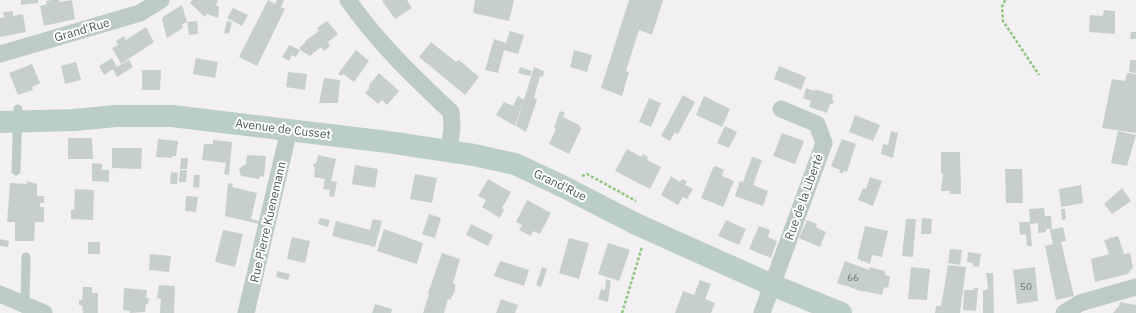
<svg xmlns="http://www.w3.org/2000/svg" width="1136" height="313" font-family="'IBM Plex Sans',sans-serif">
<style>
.building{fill:#c7cfce}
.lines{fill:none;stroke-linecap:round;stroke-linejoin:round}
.path{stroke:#8ec77e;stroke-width:2.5;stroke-dasharray:3 2;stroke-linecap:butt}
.lane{stroke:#bdcbc7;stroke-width:9}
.street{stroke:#bdcbc7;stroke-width:17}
.secondary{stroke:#bacdc9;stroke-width:22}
.labels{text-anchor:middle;stroke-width:4;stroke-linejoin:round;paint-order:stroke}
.number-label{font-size:10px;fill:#687975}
.street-label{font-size:12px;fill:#495c57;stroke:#fff}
</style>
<rect width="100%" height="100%" fill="#f2f0f2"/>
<path class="building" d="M 21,0 L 38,0 L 38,3 L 21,5 Z
M 52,0 L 59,0 L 59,2 L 72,0 L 75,19 L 44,26 L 40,6 L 47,4 L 46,1 Z
M 192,0 L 217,0 L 218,1 L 216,5 L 219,7 L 218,18 L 207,14 L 205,17 L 190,3 Z
M 268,0 L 275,4 L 277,0 L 284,0 L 281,7 L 285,9 L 257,66 L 239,57 Z
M 384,0 L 407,0 L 412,8 L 395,19 L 382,1 Z
M 475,0 L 514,0 L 509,21 L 473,13 Z
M 629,0 L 663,0 L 652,35 L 639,30 L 626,71 L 629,72 L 622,96 L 601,88 Z
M 182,5 L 187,22 L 197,21 L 198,34 L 189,35 L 187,22 L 182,24 L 183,28 L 167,38 L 162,19 L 164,16 Z
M 233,8 L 248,15 L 242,26 L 227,18 Z
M 1104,10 L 1115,11 L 1115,34 L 1089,32 L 1090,15 L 1103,16 Z
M 13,11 L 13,16 L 23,14 L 26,32 L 0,37 L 0,18 L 4,17 L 3,12 Z
M 227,21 L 232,22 L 229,34 L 224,33 Z
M 327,21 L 338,34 L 328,42 L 330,46 L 324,51 L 321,47 L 310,56 L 300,50 L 300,47 L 306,42 L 305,41 L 319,31 L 317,28 Z
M 146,27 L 154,42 L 121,64 L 112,48 L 118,45 L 116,41 L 124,36 L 126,40 Z
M 510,31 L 524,35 L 518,54 L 504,50 L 498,73 L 485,70 L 494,39 L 506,43 Z
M 1131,32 L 1136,32 L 1136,39 L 1130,39 Z
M 431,42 L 456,62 L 459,60 L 479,77 L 465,95 L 419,57 Z
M 289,45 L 300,50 L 296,57 L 292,55 L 289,61 L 282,57 Z
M 356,50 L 369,61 L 354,82 L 343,74 L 341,76 L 338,74 Z
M 574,50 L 592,55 L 587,72 L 570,67 Z
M 112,58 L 117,67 L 129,60 L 133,67 L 117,77 L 113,69 L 104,75 L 99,66 Z
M 196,58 L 218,62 L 215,78 L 193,74 Z
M 1130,60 L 1136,60 L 1136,73 L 1129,72 Z
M 76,62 L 81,80 L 65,84 L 61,66 Z
M 32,64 L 40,83 L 32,87 L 33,90 L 18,95 L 9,73 Z
M 779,66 L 806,77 L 801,90 L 774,79 Z
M 520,67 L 532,71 L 530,76 L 518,73 Z
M 534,67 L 544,71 L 543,77 L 540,76 L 534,98 L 537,100 L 526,132 L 516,126 Z
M 142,70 L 161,70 L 160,90 L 142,90 Z
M 288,72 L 307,74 L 305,90 L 286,87 Z
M 379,73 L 399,91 L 387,105 L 382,100 L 378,104 L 365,93 L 369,89 L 369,85 Z
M 1127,73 L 1136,74 L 1136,133 L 1102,128 L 1112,79 L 1125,81 Z
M 324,78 L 340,80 L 338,103 L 319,103 Z
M 806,88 L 815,91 L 815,89 L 833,95 L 832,100 L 834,101 L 833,104 L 830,104 L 827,113 L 809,107 L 811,101 L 803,98 Z
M 683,95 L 695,102 L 678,134 L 675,132 L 670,141 L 661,136 Z
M 518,96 L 524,100 L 515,126 L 496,115 L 504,102 L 513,106 Z
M 704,96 L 730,109 L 722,127 L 696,115 Z
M 649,98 L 661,103 L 651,127 L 639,122 Z
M 560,111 L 565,113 L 563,117 L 579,125 L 581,129 L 569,154 L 549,144 L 556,129 L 554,128 Z
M 855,115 L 880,125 L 873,141 L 849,132 Z
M 725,126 L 737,132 L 729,148 L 717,143 Z
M 891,131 L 898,133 L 893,158 L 881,154 L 883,144 L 888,145 Z
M 1118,131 L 1136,135 L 1127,166 L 1111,163 Z
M 782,133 L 804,141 L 795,164 L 773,156 Z
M 68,138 L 92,138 L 93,159 L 68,159 Z
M 158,139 L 178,141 L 176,156 L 172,156 L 172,158 L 156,157 Z
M 842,139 L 856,144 L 847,172 L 844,171 L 842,174 L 839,172 L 840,170 L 831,166 Z
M 213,140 L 232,142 L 229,175 L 224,174 L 226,163 L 202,160 L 204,144 L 213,144 Z
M 112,148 L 142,148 L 141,169 L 112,168 Z
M 627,149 L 641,157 L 643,154 L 648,157 L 647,160 L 661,167 L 650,189 L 615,171 Z
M 941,152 L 960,152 L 961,194 L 950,194 L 950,191 L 941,191 L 943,174 L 941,174 Z
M 247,155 L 266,156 L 264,177 L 260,176 L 259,179 L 241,176 L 239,170 L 242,166 L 246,164 Z
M 318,155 L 336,159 L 331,181 L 337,182 L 334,197 L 329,196 L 330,190 L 323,189 L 325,179 L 314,177 L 315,167 L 313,167 L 314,163 L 316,164 Z
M 752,157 L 762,160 L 753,185 L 768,191 L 763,206 L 735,196 L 740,181 L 743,182 Z
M 181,158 L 188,158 L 187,169 L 180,169 Z
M 92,163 L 102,164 L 102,170 L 109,170 L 109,182 L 92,181 Z
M 355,165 L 378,169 L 375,188 L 352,184 Z
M 716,166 L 724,170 L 722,176 L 734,181 L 723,207 L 701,198 L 713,168 Z
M 1005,169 L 1022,169 L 1023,203 L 1006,203 Z
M 180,170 L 187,170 L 186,182 L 179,182 Z
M 171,172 L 178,173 L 177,184 L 170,184 Z
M 415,174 L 437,178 L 432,203 L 410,199 Z
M 194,175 L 200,175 L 199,188 L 193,187 Z
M 671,176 L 680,182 L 682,179 L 687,181 L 685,185 L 693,189 L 687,199 L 683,197 L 678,205 L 661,195 Z
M 870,177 L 882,181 L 873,206 L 858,200 L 863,188 L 866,189 Z
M 488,179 L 511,192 L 502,208 L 504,210 L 500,218 L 482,207 L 486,200 L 478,196 Z
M 27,181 L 37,184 L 37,196 L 44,196 L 44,203 L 40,203 L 40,207 L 44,207 L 44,222 L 35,222 L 34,241 L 15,241 L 15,222 L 7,222 L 10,183 L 27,184 Z
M 228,183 L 233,184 L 232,187 L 257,193 L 251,219 L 259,221 L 259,224 L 225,216 Z
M 1081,185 L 1083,203 L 1061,207 L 1059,189 Z
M 1122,188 L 1131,201 L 1112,214 L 1104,204 Z
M 75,189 L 94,190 L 93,220 L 71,219 L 71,210 L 74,210 Z
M 186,196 L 198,197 L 196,212 L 185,211 Z
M 527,200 L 551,213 L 540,234 L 533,231 L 531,236 L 519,230 L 522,225 L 516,222 Z
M 1044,208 L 1045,216 L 1051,216 L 1052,229 L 1046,229 L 1045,222 L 1046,232 L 1038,233 L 1038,223 L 1030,224 L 1032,246 L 1027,246 L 1026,234 L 1020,235 L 1019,222 L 1030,222 L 1029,209 Z
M 1061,209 L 1065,209 L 1066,219 L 1062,220 Z
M 429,214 L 441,218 L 435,238 L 422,234 Z
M 320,218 L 330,220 L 328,227 L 318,224 Z
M 922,218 L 932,219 L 931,234 L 921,234 Z
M 373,219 L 382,221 L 375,247 L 332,236 L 336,221 L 370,230 Z
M 906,219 L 916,219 L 913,257 L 902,256 Z
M 726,220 L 746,229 L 739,245 L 718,236 Z
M 807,220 L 817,224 L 816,227 L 826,232 L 820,247 L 799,238 Z
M 471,224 L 493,235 L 488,246 L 466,235 Z
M 759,226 L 770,230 L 768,237 L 777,241 L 771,258 L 749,249 Z
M 865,226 L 888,231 L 882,257 L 872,255 L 870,264 L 863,261 L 861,262 L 861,260 L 857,259 Z
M 1063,227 L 1066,241 L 1061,242 L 1074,296 L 1056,300 L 1045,246 L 1053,244 L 1050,230 Z
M 384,229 L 423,243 L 417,264 L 377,251 Z
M 223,230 L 243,234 L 235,267 L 215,262 Z
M 1111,236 L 1111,238 L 1118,236 L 1124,254 L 1130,253 L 1133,267 L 1128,274 L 1095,282 L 1091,259 L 1109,254 L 1104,240 L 1109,239 Z
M 292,237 L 310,241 L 305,263 L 287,259 Z
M 569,238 L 589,243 L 579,279 L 559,273 Z
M 0,239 L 9,241 L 8,247 L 0,246 Z
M 88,242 L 100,242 L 100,254 L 88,254 Z
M 608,243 L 630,250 L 619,281 L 598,274 Z
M 950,249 L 962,250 L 960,265 L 948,263 Z
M 968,252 L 981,254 L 979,267 L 973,266 L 973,263 L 967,262 Z
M 442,253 L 460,259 L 453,284 L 455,284 L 455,291 L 450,300 L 448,299 L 444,313 L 423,313 L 429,294 L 428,293 Z
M 150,254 L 171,256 L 169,272 L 149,270 Z
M 500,261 L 529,270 L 524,286 L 494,276 Z
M 845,261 L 869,270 L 870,267 L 885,271 L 885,275 L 890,276 L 888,288 L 884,287 L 882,295 L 864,291 L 864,292 L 837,283 Z
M 948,265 L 966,267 L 960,313 L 935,313 L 936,306 L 941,306 Z
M 542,267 L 547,269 L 541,287 L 536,285 Z
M 911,267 L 930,269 L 927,300 L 908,299 Z
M 1035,267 L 1038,301 L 1017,304 L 1013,270 Z
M 277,271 L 290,274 L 288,280 L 276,277 Z
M 986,273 L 993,273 L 994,313 L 983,313 L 983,290 L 987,290 L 988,286 Z
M 606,279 L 611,281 L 608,302 L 598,299 L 601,289 L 605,290 Z
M 700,280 L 711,284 L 705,299 L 715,303 L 711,313 L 675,313 L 683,291 L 694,295 Z
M 159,285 L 175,286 L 174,313 L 160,313 L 161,299 L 157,298 Z
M 83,287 L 92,287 L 92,293 L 98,293 L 98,313 L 83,313 L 82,305 L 79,305 L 79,299 L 82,300 Z
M 124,288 L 147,290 L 146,298 L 149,298 L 148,304 L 146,304 L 145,312 L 130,313 L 130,311 L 123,310 Z
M 974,288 L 978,288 L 976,311 L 963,310 L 964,290 L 974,290 Z
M 501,299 L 518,305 L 515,313 L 496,313 Z
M 1120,302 L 1136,305 L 1136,313 L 1113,313 L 1119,306 Z
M 375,304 L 392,309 L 391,313 L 372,313 Z"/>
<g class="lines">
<path class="path" d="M 1005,0 L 1002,7 L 1003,21 L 1039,75
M 582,176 L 587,174 L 636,201
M 622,313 L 642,247"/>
<path class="lane" d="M 16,171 L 18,109
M 25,305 L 26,257"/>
<path class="street" d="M 348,0 C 378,43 413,76 451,112 L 452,128 L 449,151
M 0,54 L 140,13 L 161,0
M 0,294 L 44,313
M 246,313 L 289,130
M 762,313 L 824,143 L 817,124 L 781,109
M 1064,313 L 1080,303 L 1136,287"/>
<path class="secondary" d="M 0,122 L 74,120 L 116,116 L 172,116 L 388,142 L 474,155 L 515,164 L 562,186 L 636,224 L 772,285 L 841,313"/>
</g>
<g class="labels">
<g class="number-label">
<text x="853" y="281">66</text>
<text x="1026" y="290">50</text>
</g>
<g class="street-label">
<text transform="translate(82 30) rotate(-16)" y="4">Grand'Rue</text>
<text transform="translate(283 129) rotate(7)" y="4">Avenue de Cusset</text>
<text transform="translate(560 185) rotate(26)" y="4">Grand'Rue</text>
<text transform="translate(804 197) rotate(-70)" y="4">Rue de la Liberté</text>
<text transform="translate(268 222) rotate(-77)" y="4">Rue Pierre Kuenemann</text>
</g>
</g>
</svg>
